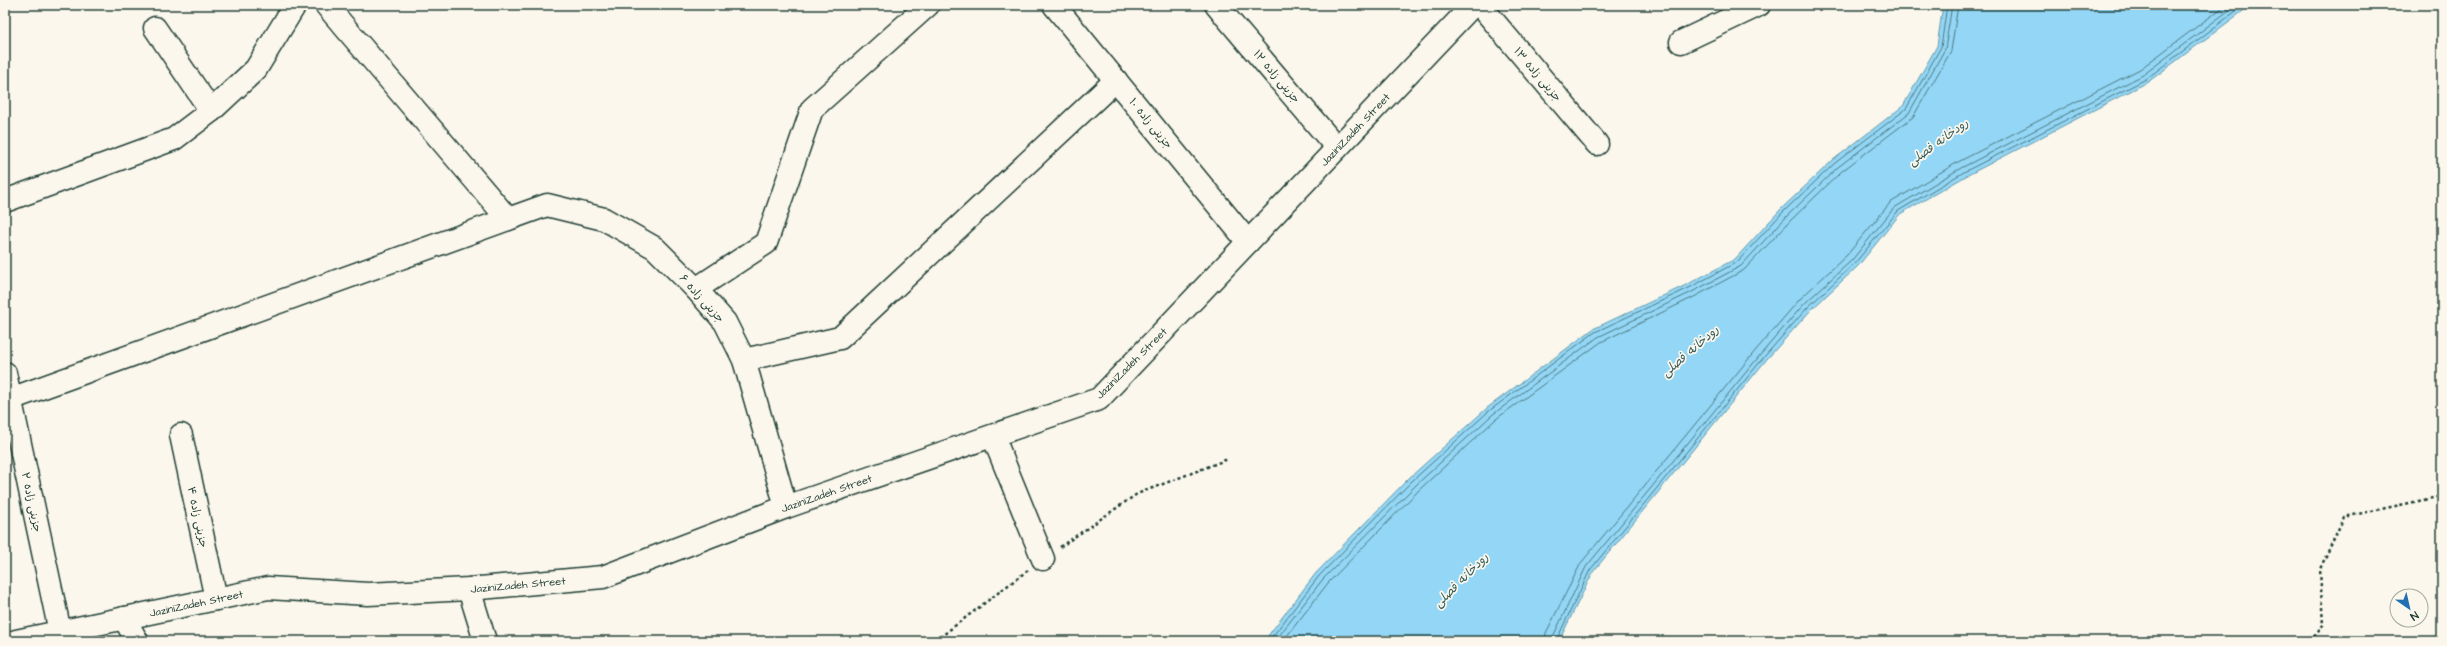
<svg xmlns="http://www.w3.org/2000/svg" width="2447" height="646" font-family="'Architects Daughter','Playpen Sans Arabic',sans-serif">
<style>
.water{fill:#93d6f5;stroke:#6599a8}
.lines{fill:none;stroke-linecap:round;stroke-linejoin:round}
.shore{stroke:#4d7a81;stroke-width:1}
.minor-casing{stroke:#1f3d34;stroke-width:25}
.path{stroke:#1f3d34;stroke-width:2.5;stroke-dasharray:3 3;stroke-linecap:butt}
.minor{stroke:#fbf7ec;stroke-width:22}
.labels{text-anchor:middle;stroke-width:3.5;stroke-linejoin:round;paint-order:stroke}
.street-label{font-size:11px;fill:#1f3d34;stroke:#fbf7ec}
.water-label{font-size:12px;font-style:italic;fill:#365c5b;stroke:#fbf7ec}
</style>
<rect width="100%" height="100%" fill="#fbf7ec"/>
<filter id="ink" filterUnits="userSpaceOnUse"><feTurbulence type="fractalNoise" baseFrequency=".025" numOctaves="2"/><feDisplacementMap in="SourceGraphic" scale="8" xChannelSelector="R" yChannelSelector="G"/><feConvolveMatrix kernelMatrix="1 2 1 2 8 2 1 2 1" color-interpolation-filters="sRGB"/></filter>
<g filter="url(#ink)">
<path class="water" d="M 1943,5 L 2251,5 L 2148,82 L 1966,176 L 1900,214 L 1858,266 L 1811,310 L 1767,359 L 1593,572 L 1559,641 L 1264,641 L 1316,573 L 1409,478 L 1487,408 L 1593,329 L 1688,284 L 1735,259 L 1781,209 L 1833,160 L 1903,106 L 1937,46 Z"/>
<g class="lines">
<path class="shore" d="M 1269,641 L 1319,576 L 1412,481 L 1489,411 L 1595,332 L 1689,288 L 1737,262 L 1783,212 L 1835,163 L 1906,109 L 1941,47 L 1947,5
M 1275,641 L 1323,579 L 1416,485 L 1492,415 L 1598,337 L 1692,292 L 1741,266 L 1787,216 L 1838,167 L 1909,113 L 1945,49 L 1952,5
M 1283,641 L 1328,583 L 1420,489 L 1496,419 L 1601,342 L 1694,297 L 1744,270 L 1791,220 L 1842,171 L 1913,117 L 1951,51 L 1958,5
M 1545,641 L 1546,633 L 1581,563 L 1756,350 L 1800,299 L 1847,255 L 1890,203 L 1958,162 L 2140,69 L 2226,5
M 1551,641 L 1586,567 L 1761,354 L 1804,304 L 1852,260 L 1894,208 L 1961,168 L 2143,75 L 2236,5
M 1556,641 L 1590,570 L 1764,357 L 1808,307 L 1855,263 L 1898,211 L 1964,172 L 2146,79 L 2244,5"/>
<defs>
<g id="minor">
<path d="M 326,5 L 508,219"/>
<path d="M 1054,5 L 1248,242"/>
<path d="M 1216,5 L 1337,148"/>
<path d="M 1480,5 L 1597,144"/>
<path d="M 155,28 L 211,111"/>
<path d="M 1681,42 L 1759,5"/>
<path d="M 5,201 L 174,139 L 211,111 L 256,69 L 295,5"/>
<path d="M 696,289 L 766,243 L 812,109 L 928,5"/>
<path d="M 744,360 L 840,338 L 1116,80"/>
<path d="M 5,373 L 60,632"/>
<path d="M 5,401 L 547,205 L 604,219 L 655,248 L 696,289 L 725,322 L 744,360 L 786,507"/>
<path d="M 181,435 L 216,599"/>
<path d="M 993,436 L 1043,559"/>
<path d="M 469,589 L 485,641"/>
<path d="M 124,618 L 137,641"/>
<path id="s1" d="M 16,641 L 268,588 L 368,594 L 469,589 L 603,577 L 786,507 L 1099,399 L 1473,5"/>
</g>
</defs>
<use href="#minor" class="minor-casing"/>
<path class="path" d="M 1060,547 L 1137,494 L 1228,459
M 935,641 L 1028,570
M 2303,641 L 2313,638 L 2323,626 L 2320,569 L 2344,517 L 2442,496"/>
<use href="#minor" class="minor"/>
</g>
</g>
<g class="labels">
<g class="street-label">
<text transform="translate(1538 74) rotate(50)" y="4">جزینی زاده ۱۳</text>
<text transform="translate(1277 76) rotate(50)" y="4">جزینی زاده ۱۲</text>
<text transform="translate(1151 123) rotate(51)" y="4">جزینی زاده ۱۰</text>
<text dy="4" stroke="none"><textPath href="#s1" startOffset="1492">JaziniZadeh Street</textPath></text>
<text transform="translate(702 298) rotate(48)" y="4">جزینی زاده ۶</text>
<text transform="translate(1131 363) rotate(-45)" y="4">JaziniZadeh Street</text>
<text dy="4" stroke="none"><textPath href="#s1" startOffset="832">JaziniZadeh Street</textPath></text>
<text transform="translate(32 502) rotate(78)" y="4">جزینی زاده ۲</text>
<text transform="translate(198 517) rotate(78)" y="4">جزینی زاده ۴</text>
<text dy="4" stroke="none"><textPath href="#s1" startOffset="508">JaziniZadeh Street</textPath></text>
<text dy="4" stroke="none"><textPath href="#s1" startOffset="184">JaziniZadeh Street</textPath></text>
</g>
<g class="water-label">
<text transform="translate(1938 142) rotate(-36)" y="4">رودخانه فصلی</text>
<text transform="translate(1690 351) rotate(-41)" y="4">رودخانه فصلی</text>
<text transform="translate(1461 580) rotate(-45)" y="4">رودخانه فصلی</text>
</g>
</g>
<rect width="2447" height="646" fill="none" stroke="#fbf7ec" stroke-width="20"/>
<rect x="10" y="10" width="2427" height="626" fill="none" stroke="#1f3d34" stroke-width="1.5" filter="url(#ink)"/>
<g transform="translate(2409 608) rotate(146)"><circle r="19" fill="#fbf7ec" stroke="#a3ada2"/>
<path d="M0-3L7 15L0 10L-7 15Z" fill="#1f6fb2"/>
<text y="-6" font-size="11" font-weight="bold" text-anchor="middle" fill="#1f3d34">N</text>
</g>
</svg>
